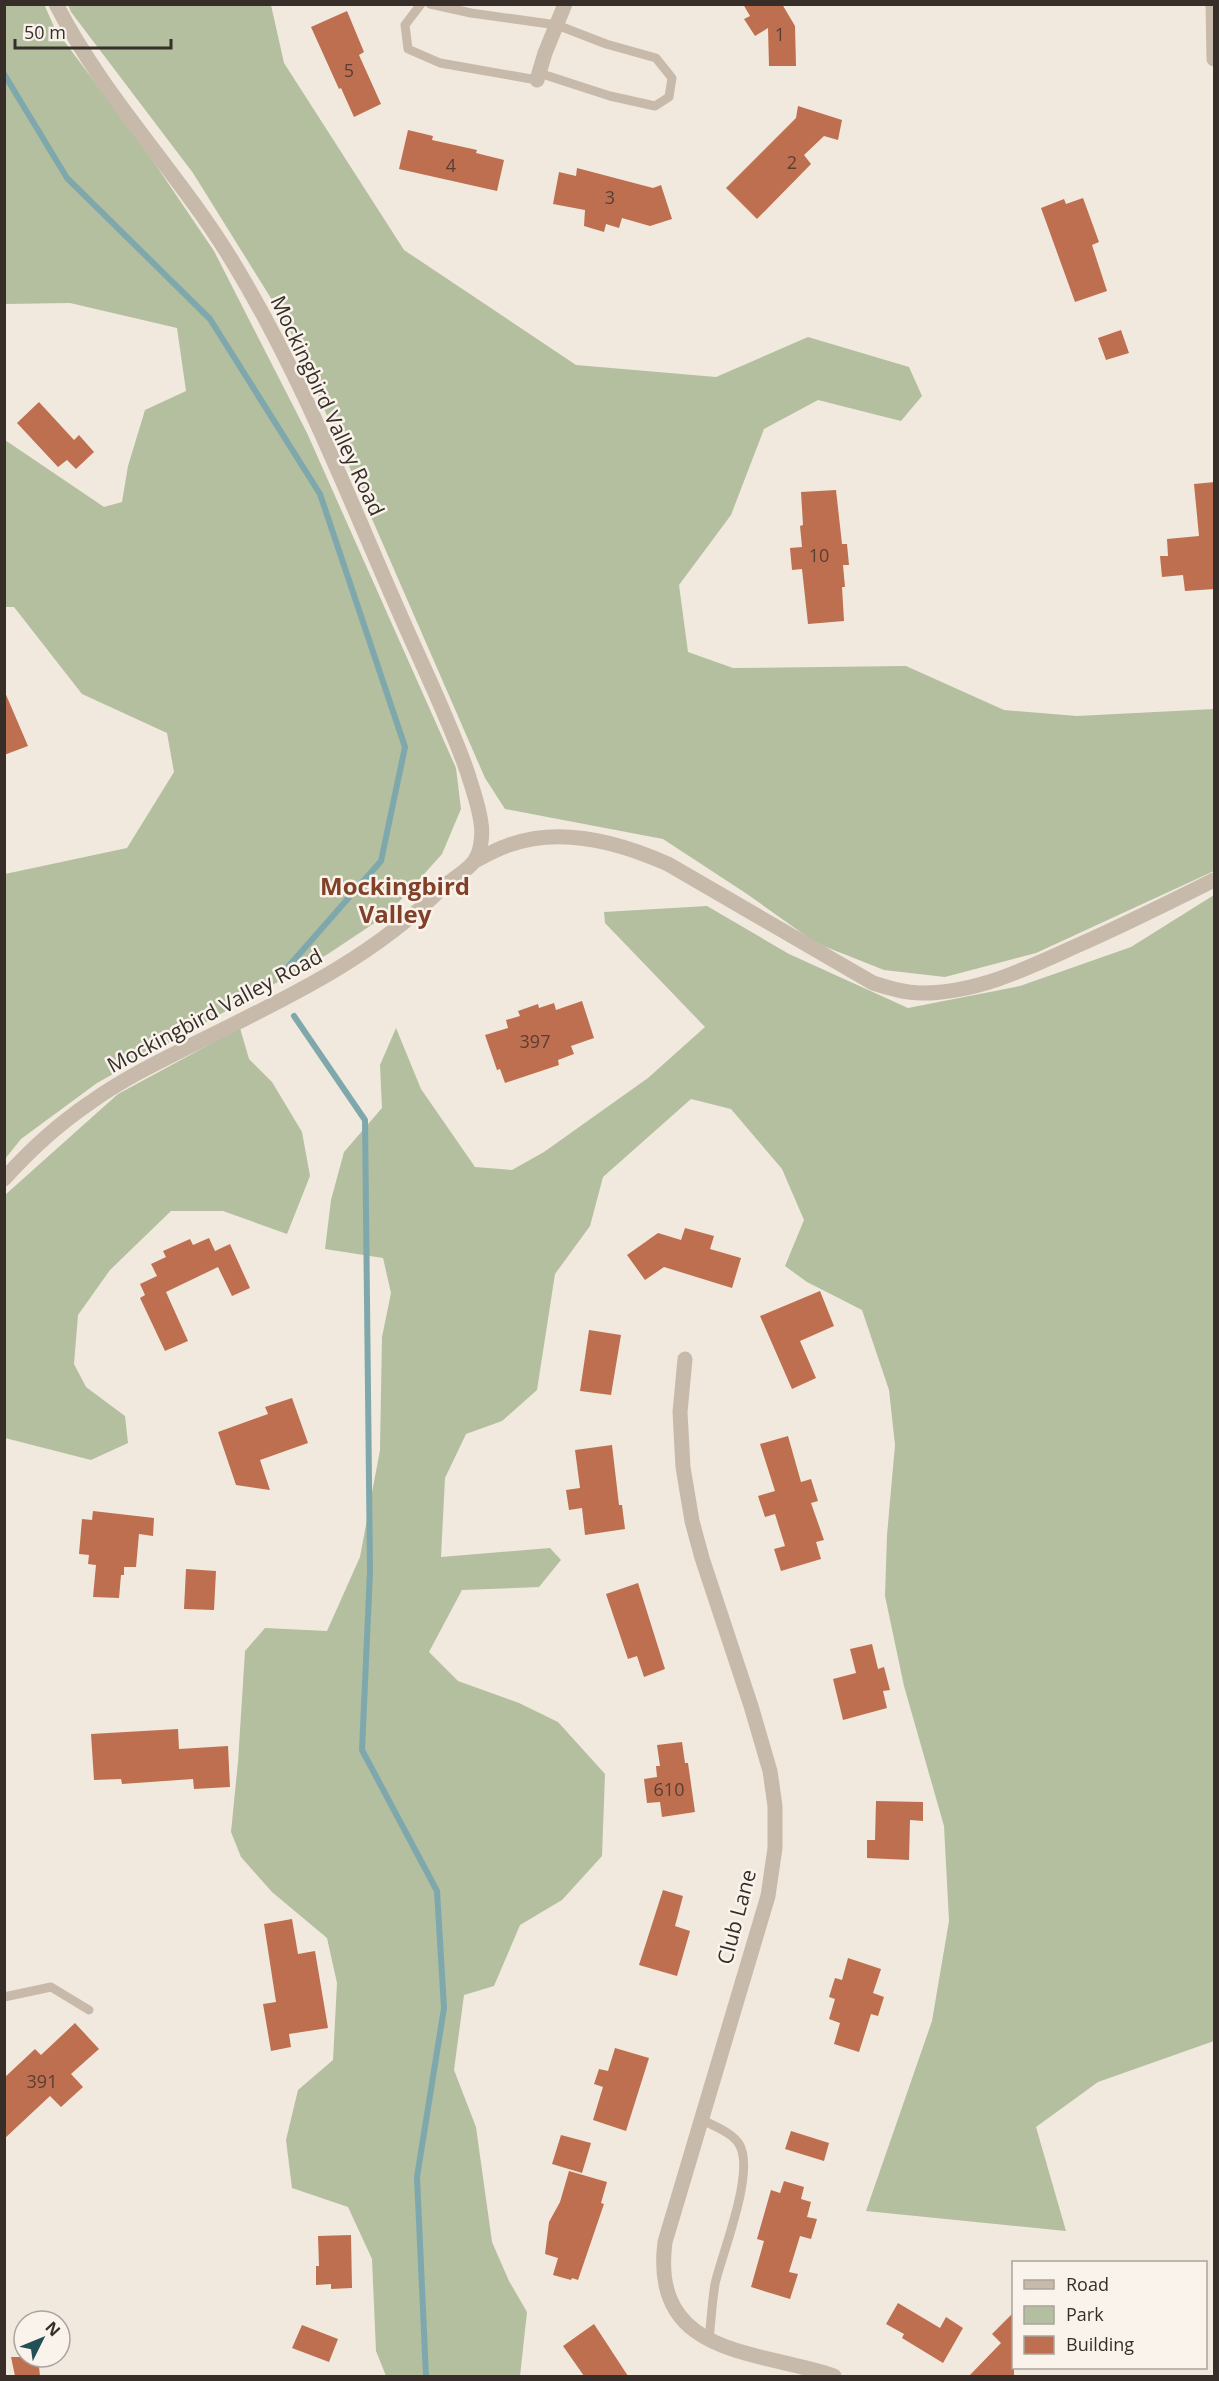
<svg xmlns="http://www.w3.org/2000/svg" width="1219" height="2381" font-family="'Open Sans',sans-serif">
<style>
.green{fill:#b3bf9f}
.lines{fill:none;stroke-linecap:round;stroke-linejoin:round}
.stream{stroke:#7fa8ac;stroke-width:6}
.building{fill:#be6f50}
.lane{stroke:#c8baab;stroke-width:9}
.street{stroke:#c8baab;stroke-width:15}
.labels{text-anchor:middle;stroke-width:5;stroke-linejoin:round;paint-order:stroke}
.number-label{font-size:18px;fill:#593e34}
.street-label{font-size:21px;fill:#372e2a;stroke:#f9f3eb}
.quarter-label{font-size:24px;font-weight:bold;fill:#804128;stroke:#f9f3eb}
</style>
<rect width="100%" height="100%" fill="#f1e9de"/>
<path class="green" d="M 44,4 L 55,29 L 145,149 L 214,251 L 307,433 L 456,768 L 461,809 L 442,854 L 388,914 L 328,954 L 97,1083 L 21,1139 L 5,1159 L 5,874 L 127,848 L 174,772 L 167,733 L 82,694 L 14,607 L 5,607 L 5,440 L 104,507 L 122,502 L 128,466 L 145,410 L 186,391 L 177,328 L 70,303 L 5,304 L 5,5 Z
M 68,5 L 271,5 L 284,63 L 404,250 L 576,365 L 716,377 L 808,337 L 909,367 L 922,396 L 901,421 L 818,400 L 764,429 L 731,515 L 679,585 L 688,652 L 733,668 L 906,666 L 1004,710 L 1077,716 L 1214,709 L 1214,871 L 1036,953 L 945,977 L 884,970 L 816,943 L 747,894 L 663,839 L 505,809 L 485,778 L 287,324 L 193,173 L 71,12 Z
M 1214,895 L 1214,2041 L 1098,2082 L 1036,2127 L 1066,2231 L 866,2211 L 932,2021 L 949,1921 L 944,1826 L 904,1686 L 885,1596 L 887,1535 L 895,1445 L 889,1390 L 862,1310 L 807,1282 L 785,1266 L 804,1220 L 782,1169 L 731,1109 L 691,1099 L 603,1177 L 590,1226 L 555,1274 L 537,1390 L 502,1421 L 466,1434 L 445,1478 L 441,1557 L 550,1548 L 561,1560 L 539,1587 L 462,1590 L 429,1652 L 458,1681 L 519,1703 L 558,1722 L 605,1774 L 602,1856 L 562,1900 L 520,1925 L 494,1986 L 464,1995 L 454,2070 L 476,2127 L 492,2242 L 509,2281 L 527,2312 L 520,2376 L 386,2376 L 376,2351 L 372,2259 L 348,2207 L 292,2188 L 286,2140 L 298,2090 L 333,2060 L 337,1983 L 327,1938 L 272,1892 L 241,1857 L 231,1832 L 238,1762 L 245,1651 L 265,1628 L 327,1631 L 360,1557 L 380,1450 L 382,1337 L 391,1293 L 383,1258 L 325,1249 L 331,1200 L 344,1152 L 382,1108 L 380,1065 L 396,1028 L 421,1089 L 475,1167 L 512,1170 L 544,1152 L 648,1078 L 705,1027 L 605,923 L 604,912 L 707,906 L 789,954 L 908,1008 L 1020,986 L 1131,947 Z
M 240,1028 L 249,1059 L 272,1082 L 302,1132 L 310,1176 L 287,1234 L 223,1211 L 171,1211 L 110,1270 L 78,1315 L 74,1364 L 86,1387 L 125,1416 L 128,1443 L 91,1460 L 5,1438 L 5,1195 L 118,1094 Z"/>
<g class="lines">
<path class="stream" d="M 4,74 L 67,178 L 210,319 L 320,494 L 405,747 L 381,861 L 280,976
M 294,1016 L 365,1120 L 370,1571 L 362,1750 L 437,1891 L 444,2008 L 417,2177 L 426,2376"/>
</g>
<path class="building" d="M 743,4 L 782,4 L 795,26 L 796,66 L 769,66 L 768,28 L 755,36 L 744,19 L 750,16 Z
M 347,11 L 364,52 L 359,55 L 381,104 L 354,117 L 341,88 L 339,89 L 311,27 Z
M 798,106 L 842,120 L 838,140 L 824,136 L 804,155 L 811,164 L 757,219 L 726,188 L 796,118 Z
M 408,130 L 433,136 L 432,140 L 477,150 L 476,153 L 504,160 L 497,191 L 399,169 Z
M 577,168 L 653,188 L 661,185 L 672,219 L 650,226 L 622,218 L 619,228 L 606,224 L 604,232 L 584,226 L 585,210 L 553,204 L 559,172 L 576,176 Z
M 1083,198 L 1099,242 L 1092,245 L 1107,291 L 1075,302 L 1041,208 L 1064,199 L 1066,204 Z
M 1121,330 L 1129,353 L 1106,360 L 1098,338 Z
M 39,402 L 74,440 L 79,435 L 94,452 L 76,469 L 67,460 L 58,467 L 17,423 Z
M 1215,482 L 1215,589 L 1185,591 L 1183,575 L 1162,577 L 1160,556 L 1168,556 L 1167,539 L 1199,536 L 1194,484 Z
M 836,490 L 842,544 L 847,544 L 849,565 L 843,565 L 845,587 L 842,587 L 844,621 L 808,624 L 802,569 L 792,570 L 790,548 L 802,547 L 800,526 L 803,525 L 801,492 Z
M 4,690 L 28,746 L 4,755 Z
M 582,1001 L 594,1038 L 571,1046 L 574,1054 L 558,1060 L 559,1065 L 505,1083 L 500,1069 L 497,1070 L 485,1035 L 508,1028 L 506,1020 L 520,1016 L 518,1011 L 538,1004 L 539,1008 L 554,1003 L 556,1010 Z
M 685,1228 L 714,1236 L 710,1249 L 741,1258 L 732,1288 L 664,1267 L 645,1280 L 627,1255 L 658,1233 L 681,1240 Z
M 209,1238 L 215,1251 L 230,1244 L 250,1288 L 232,1296 L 218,1267 L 166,1292 L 188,1341 L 165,1351 L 140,1298 L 145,1295 L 140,1284 L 157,1276 L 151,1264 L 166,1257 L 163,1251 L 190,1239 L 193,1245 Z
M 820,1291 L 834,1326 L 800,1341 L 816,1378 L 792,1389 L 760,1316 Z
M 589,1330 L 621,1335 L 611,1395 L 580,1391 Z
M 292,1398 L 308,1443 L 260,1460 L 270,1490 L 236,1485 L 218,1432 L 268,1414 L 265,1407 Z
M 788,1436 L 801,1482 L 811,1479 L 818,1501 L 811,1503 L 824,1540 L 816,1542 L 821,1559 L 781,1571 L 774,1549 L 785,1546 L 775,1514 L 765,1517 L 758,1496 L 775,1491 L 760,1444 Z
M 612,1445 L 619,1505 L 622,1505 L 625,1529 L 585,1535 L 582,1508 L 569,1510 L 566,1490 L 580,1488 L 575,1450 Z
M 93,1511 L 154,1518 L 153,1536 L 139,1534 L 136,1567 L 124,1567 L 124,1575 L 121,1575 L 119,1598 L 93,1597 L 96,1565 L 88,1564 L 89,1555 L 79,1554 L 82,1519 L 92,1520 Z
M 186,1569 L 216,1571 L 214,1610 L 184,1609 Z
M 638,1583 L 665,1669 L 644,1677 L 637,1656 L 628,1659 L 606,1594 Z
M 872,1644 L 878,1669 L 884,1667 L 890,1690 L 883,1691 L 887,1708 L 843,1720 L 833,1679 L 856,1673 L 850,1649 Z
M 178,1729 L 179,1749 L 228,1746 L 230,1787 L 194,1789 L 193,1779 L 122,1784 L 121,1779 L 94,1780 L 91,1734 Z
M 682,1742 L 685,1763 L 688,1763 L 695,1812 L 662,1817 L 660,1802 L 647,1803 L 644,1779 L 657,1777 L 656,1766 L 660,1766 L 657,1745 Z
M 876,1801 L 923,1802 L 923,1821 L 910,1820 L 909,1860 L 867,1858 L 867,1840 L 875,1840 Z
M 663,1890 L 683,1896 L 675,1926 L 690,1931 L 677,1976 L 639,1965 Z
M 292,1919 L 298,1954 L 315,1951 L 328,2028 L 289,2034 L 291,2047 L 271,2051 L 263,2004 L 276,2002 L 264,1924 Z
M 848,1958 L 881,1969 L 873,1993 L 884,1997 L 878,2016 L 871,2014 L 859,2052 L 834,2044 L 840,2023 L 829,2019 L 835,1999 L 829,1997 L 835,1978 L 842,1980 Z
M 75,2023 L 99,2049 L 71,2074 L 83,2087 L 61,2107 L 50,2096 L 4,2139 L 4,2078 L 35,2049 L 41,2055 Z
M 615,2048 L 649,2058 L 626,2131 L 593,2120 L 603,2087 L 594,2084 L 599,2069 L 608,2071 Z
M 791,2131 L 829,2143 L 824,2161 L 785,2149 Z
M 561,2135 L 591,2143 L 582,2173 L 552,2164 Z
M 569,2171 L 607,2182 L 601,2203 L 604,2204 L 578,2280 L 572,2278 L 571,2280 L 553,2275 L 558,2258 L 545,2254 L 549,2222 L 560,2202 Z
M 784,2181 L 804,2187 L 801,2199 L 811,2202 L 807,2217 L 817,2219 L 811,2239 L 800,2236 L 789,2272 L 798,2274 L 790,2299 L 751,2287 L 764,2241 L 757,2239 L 771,2190 L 780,2193 Z
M 351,2235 L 352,2288 L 331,2289 L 331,2284 L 316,2285 L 316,2266 L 319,2266 L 318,2236 Z
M 898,2303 L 940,2328 L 946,2317 L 963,2328 L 943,2363 L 902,2338 L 904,2334 L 886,2324 Z
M 1014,2312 L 1014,2376 L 969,2376 L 1001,2343 L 992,2334 Z
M 594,2324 L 628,2376 L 584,2376 L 563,2346 Z
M 302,2325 L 338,2339 L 329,2362 L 292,2348 Z
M 11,2357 L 38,2357 L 40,2376 L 15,2376 Z"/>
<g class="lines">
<path class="lane" d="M 421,4 L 405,25 L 408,49 L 440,63 L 537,80
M 430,4 L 471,13 L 557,25 L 606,44 L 656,58 L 672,78 L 669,97 L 655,106 L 610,96 L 539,73
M 4,1997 L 51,1987 L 89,2010
M 701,2119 C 713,2126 732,2132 739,2144 C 756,2171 722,2253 715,2284 C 712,2302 711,2321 709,2340"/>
<path class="street" d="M 1213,4 L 1214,59
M 537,80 L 545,53 L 565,4
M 475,861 C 486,855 497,849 509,845 C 561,826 619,842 668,864 L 873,983 C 889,988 905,993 922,993 C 976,993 1026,969 1074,947 C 1122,926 1168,903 1214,880
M 4,1179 C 30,1150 60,1123 91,1102 C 123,1079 158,1062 192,1045 C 280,1001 369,961 440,890 C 449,881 469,870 475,860 C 481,851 483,834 481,823 C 479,806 472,787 467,771 C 449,720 425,671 403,621 C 349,499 301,373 231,259 C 177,171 103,96 56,4
M 685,1359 L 680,1412 L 683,1467 L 692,1521 L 702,1558 L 751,1706 L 770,1771 L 775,1806 L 775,1848 L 768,1896 L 665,2242 C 650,2358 759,2350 834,2376"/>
</g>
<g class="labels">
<g class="number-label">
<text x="780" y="41">1</text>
<text x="349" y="77">5</text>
<text x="792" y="169">2</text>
<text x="451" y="172">4</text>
<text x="610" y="204">3</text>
<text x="819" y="562">10</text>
<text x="535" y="1048">397</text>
<text x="669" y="1796">610</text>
<text x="42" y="2088">391</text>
</g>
<g class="street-label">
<text transform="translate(327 406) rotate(65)" y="7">Mockingbird Valley Road</text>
<text transform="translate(215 1011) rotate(-28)" y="7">Mockingbird Valley Road</text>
<text transform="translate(737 1917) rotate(-75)" y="7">Club Lane</text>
</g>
<g class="quarter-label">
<text x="395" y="895">Mockingbird<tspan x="395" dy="28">Valley</tspan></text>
</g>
</g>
<rect width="1219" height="2381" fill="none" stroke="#372e2a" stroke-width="12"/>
<rect x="1012" y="2261" width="195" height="108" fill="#f9f3eb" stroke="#aba49e" stroke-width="1.5"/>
<rect x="1024" y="2280" width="30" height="9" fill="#c8baab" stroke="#aba49e" stroke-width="1.5"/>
<text x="1066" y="2291" font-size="18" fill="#372e2a">Road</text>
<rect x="1024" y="2306" width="30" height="18" fill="#b3bf9f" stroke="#aba49e" stroke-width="1.5"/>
<text x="1066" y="2321" font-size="18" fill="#372e2a">Park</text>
<rect x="1024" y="2336" width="30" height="18" fill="#be6f50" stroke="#aba49e" stroke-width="1.5"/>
<text x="1066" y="2351" font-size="18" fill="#372e2a">Building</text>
<g transform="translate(42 2339) rotate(47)"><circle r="28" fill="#f9f3eb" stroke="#aba49e" stroke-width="1.5"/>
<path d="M0-4.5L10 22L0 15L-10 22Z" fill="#225055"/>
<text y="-9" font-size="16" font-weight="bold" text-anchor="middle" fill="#372e2a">N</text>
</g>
<path d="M15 39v9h156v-9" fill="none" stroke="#372e2a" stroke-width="3"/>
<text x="24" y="39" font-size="18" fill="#372e2a" stroke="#f9f3eb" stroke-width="4.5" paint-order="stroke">50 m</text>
</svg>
